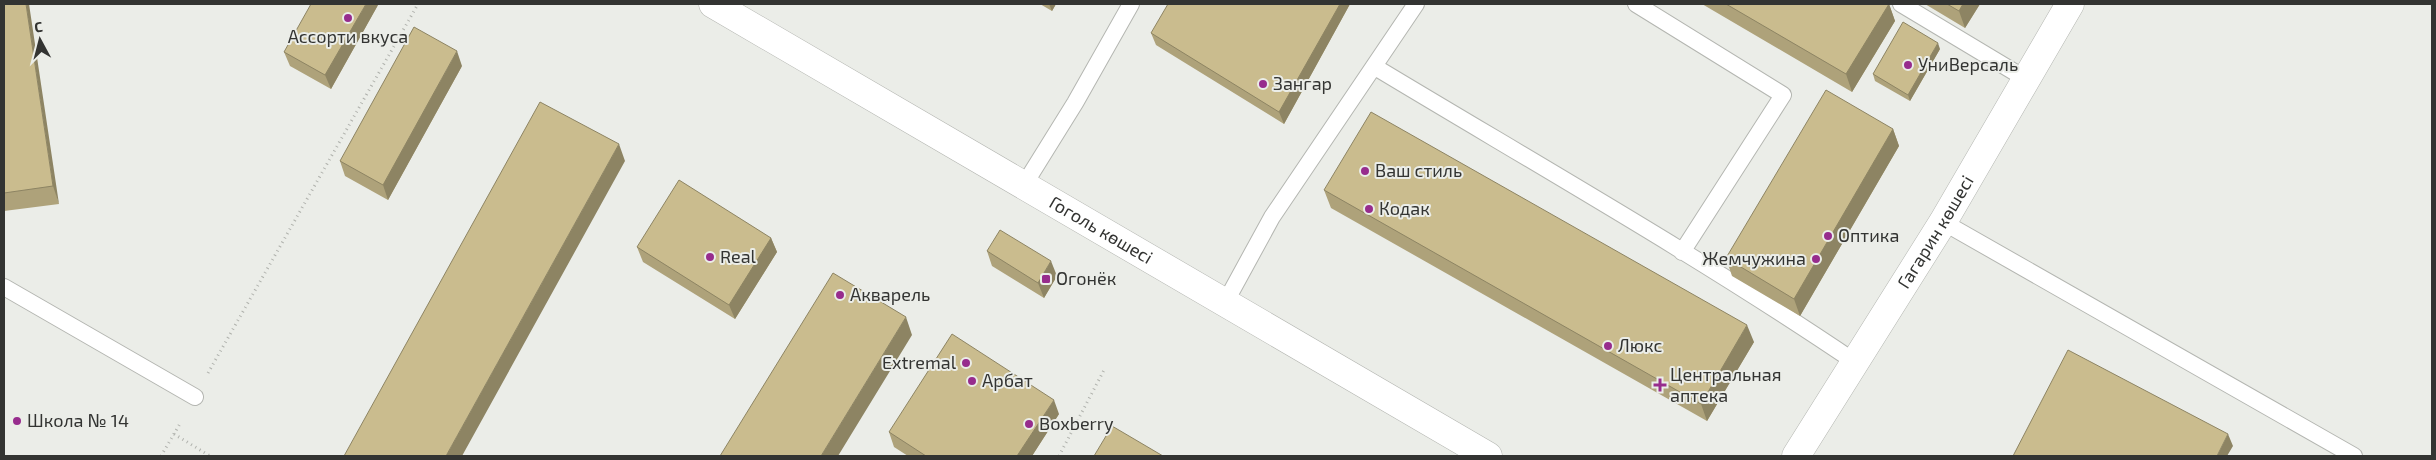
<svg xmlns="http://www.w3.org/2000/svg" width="2436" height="460" font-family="'Exo 2',sans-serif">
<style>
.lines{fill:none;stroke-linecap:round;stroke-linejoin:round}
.service-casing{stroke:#b4b6b1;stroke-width:18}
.tertiary-casing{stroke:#b4b6b1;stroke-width:29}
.primary-casing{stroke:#b4b6b1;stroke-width:29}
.path{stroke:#b0b2ad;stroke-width:3;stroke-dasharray:1 4;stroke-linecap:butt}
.service{stroke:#fff;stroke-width:16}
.tertiary{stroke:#fff;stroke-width:28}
.primary{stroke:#fff;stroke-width:28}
.wall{fill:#aea27a}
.shaded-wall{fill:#8d8463}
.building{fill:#cabc8e;stroke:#8d8463}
.poi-dot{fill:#972c8d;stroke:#ebede8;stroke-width:2}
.labels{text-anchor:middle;stroke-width:4;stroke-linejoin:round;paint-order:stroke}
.poi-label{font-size:18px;fill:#333432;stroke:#ebede8;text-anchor:start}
.street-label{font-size:18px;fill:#333432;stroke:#ebede8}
</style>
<rect width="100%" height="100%" fill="#ebede8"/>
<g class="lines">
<defs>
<path id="service" d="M 1636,4 L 1783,95 L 1682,252
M 1901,4 L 2026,79
M 1375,67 C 1536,164 1700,257 1855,362
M 1024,185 L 1075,103 L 1131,4
M 1943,222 L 2354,456
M 4,287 L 195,397
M 1225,303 L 1272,217 L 1416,4"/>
<g id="tertiary">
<path id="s1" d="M 1796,456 L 1943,222 L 2070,4"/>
</g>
<g id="primary">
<path id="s2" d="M 713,4 L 1488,456"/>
</g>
</defs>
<use href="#service" class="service-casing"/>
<use href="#tertiary" class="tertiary-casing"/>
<use href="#primary" class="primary-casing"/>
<path class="path" d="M 208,373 L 418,4
M 174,434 L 210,456
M 161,456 L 181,422
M 1059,456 L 1104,370"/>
<use href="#service" class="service"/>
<use href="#tertiary" class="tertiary"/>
<use href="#primary" class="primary"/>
</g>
<path class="wall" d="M 4,4 L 59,204 L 4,211 Z
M 1040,4 L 1056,4 L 1052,11 Z
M 1350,4 L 1284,124 L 1156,45 L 1151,33 Z
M 1702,4 L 1889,4 L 1895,21 L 1852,92 Z
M 1925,4 L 1980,4 L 1965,28 Z
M 378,5 L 331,89 L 290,66 L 284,52 Z
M 1940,49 L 1910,101 L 1875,81 L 1873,74 Z
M 462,66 L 388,200 L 345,176 L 340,161 Z
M 1893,129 L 1899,146 L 1800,316 L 1732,276 L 1726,258 Z
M 1324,190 L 1754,342 L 1707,421 L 1331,208 Z
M 771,238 L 777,252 L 735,319 L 643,262 L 637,247 Z
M 987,251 L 1057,276 L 1044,298 L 992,266 Z
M 1059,414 L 1032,456 L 908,456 L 894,447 L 889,432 Z"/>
<path class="shaded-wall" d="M 26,4 L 29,4 L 59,204 L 53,186 Z
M 366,4 L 378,4 L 378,5 L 331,89 L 325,75 Z
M 1049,4 L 1056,4 L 1052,11 Z
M 1340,4 L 1350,4 L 1284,124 L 1279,112 Z
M 1889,4 L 1895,21 L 1852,92 L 1846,74 Z
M 1963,4 L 1980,4 L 1965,28 L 1959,11 Z
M 1938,43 L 1940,49 L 1910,101 L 1908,95 Z
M 457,51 L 462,66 L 388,200 L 383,185 Z
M 1893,129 L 1899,146 L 1800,316 L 1794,299 Z
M 619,144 L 625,161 L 462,456 L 446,456 Z
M 771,238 L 777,252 L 735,319 L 729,305 Z
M 1051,261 L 1057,276 L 1044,298 L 1038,283 Z
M 906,317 L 912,335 L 838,456 L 821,456 Z
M 1747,325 L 1754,342 L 1707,421 L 1701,404 Z
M 1054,400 L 1059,414 L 1032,456 L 1017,456 Z
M 2228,434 L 2233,446 L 2227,456 L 2217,456 Z"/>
<path class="building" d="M 4,4 L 26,4 L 53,186 L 4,193 Z
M 311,4 L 366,4 L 325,75 L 284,52 Z
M 1168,4 L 1340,4 L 1279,112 L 1151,33 Z
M 1726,4 L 1889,4 L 1846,74 Z
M 1947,4 L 1963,4 L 1959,11 Z
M 1903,22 L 1938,43 L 1908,95 L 1873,74 Z
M 414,27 L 457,51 L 383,185 L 340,161 Z
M 1826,90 L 1893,129 L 1794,299 L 1726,258 Z
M 540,102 L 619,144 L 446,456 L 344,456 Z
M 1371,112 L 1747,325 L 1701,404 L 1324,190 Z
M 679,180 L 771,238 L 729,305 L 637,247 Z
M 1000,230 L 1051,261 L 1038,283 L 987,251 Z
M 833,273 L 906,317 L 821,456 L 720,456 Z
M 952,334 L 1054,400 L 1017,456 L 926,456 L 889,432 Z
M 2068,350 L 2228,434 L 2217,456 L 2013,456 Z
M 1112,426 L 1163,456 L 1094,456 Z"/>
<g class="poi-dot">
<circle cx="348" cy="18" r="5"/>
<circle cx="1908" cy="65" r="5"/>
<circle cx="1263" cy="84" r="5"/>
<circle cx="1365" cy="171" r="5"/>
<circle cx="1369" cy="209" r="5"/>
<circle cx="1828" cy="236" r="5"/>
<circle cx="710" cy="257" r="5"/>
<circle cx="1816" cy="259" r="5"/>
<rect x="1041" y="274" width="10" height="10" rx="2.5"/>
<circle cx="840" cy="295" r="5"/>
<circle cx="1608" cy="346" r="5"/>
<circle cx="966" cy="363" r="5"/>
<circle cx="972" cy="381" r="5"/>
<path d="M1657.5 377.5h5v5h5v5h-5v5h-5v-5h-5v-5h5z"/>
<circle cx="17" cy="421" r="5"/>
<circle cx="1029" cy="424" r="5"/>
</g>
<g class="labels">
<g class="poi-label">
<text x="348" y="43" text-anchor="middle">Ассорти вкуса</text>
<text x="1918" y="71">УниВерсаль</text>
<text x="1273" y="90">Зангар</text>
<text x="1375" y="177">Ваш стиль</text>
<text x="1379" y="215">Кодак</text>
<text x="1838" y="242">Оптика</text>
<text x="720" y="263">Real</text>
<text x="1806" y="265" text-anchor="end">Жемчужина</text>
<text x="1056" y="285">Огонёк</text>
<text x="850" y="301">Акварель</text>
<text x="1618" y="352">Люкс</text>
<text x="956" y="369" text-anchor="end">Extremal</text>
<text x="1670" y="381">Центральная<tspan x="1670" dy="21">аптека</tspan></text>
<text x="982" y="387">Арбат</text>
<text x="27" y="427">Школа № 14</text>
<text x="1039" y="430">Boxberry</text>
</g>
<g class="street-label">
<text dy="6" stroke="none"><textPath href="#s2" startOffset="449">Гоголь көшесі</textPath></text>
<text dy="6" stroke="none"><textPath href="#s1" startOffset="264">Гагарин көшесі</textPath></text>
</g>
</g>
<rect width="2436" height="460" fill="none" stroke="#333432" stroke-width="10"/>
<g transform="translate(40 40) rotate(353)" stroke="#ebede8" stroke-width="4" paint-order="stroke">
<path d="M0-4L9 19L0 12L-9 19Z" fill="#333432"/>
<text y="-8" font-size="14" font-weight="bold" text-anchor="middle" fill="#333432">С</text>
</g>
</svg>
